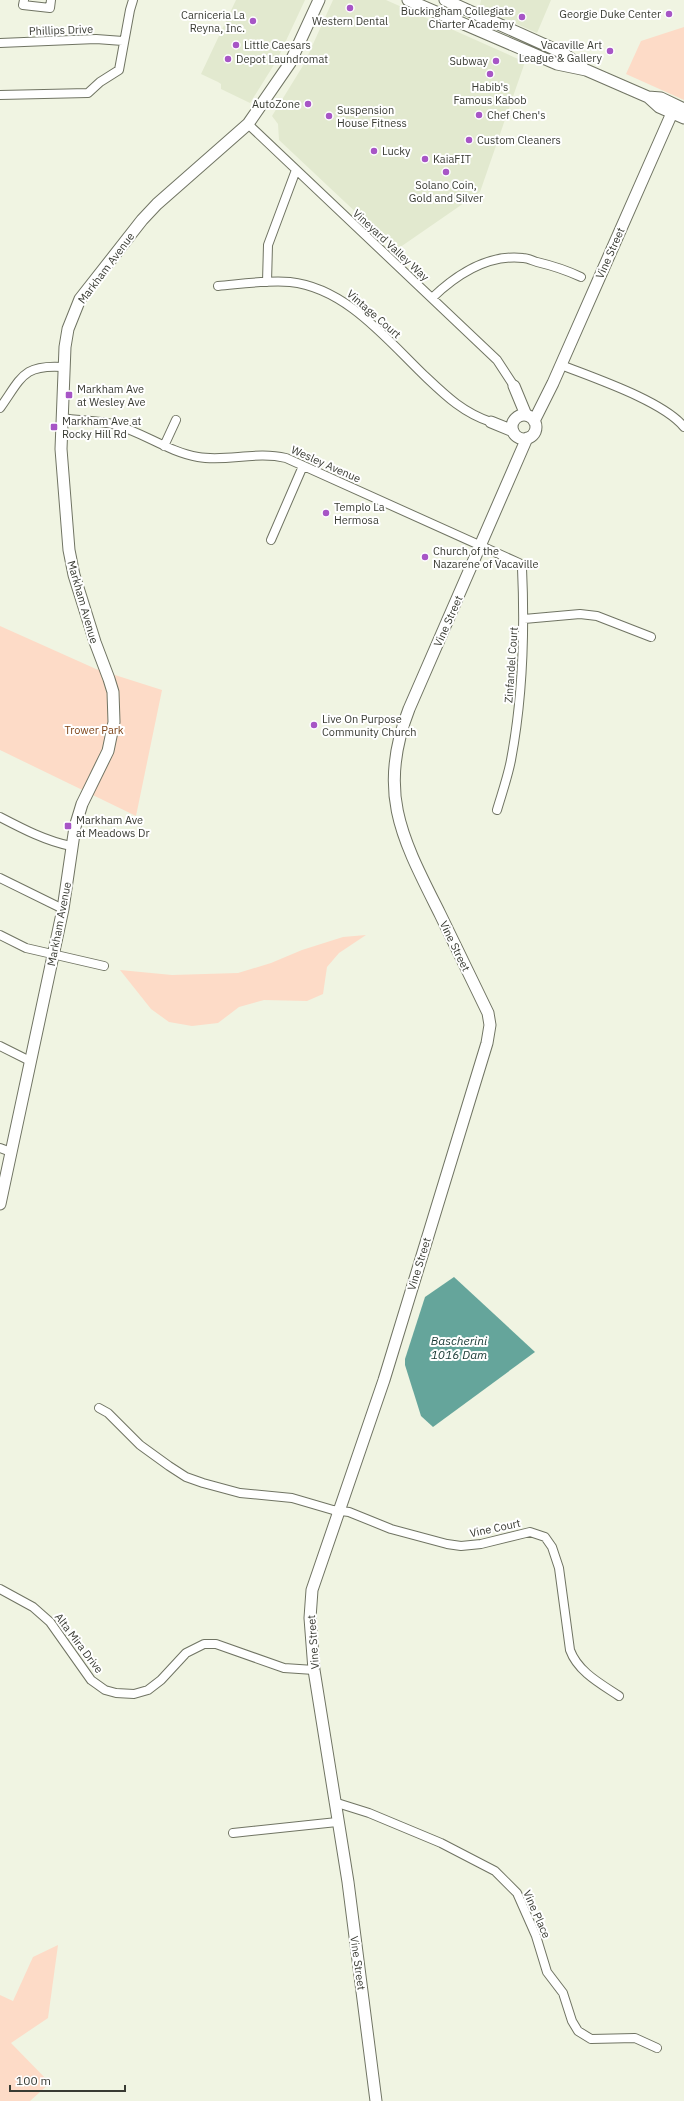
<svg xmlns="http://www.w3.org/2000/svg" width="684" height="2101" font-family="'IBM Plex Sans',sans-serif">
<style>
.built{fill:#e2e9cf}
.green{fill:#fddbc7}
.water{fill:#65a59b}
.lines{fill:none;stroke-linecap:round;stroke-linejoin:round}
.street-casing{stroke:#707463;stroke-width:10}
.secondary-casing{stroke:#707463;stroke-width:13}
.street{stroke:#fff;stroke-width:8}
.secondary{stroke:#fff;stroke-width:11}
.poi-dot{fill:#a755c6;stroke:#fff;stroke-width:1.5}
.labels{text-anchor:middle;stroke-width:4;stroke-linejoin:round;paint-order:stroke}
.poi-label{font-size:11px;fill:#393b33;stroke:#fff;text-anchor:start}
.street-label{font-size:11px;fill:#393b33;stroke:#fff}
.park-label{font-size:11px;fill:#7e4418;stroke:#fff}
.water-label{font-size:12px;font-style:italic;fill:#163732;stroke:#fff}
</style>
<rect width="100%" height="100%" fill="#f0f4e2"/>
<path class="built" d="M 236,0 L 305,0 L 277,60 L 250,103 L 221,89 L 221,84 L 218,82 L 201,74 Z
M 333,0 L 386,0 L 525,62 L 480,192 L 396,250 L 279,140 L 278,124 L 272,116 L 304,64 Z
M 481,0 L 551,0 L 537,33 L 483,9 L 480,5 Z"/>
<path class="green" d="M 684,27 L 684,100 L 626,74 L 641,41 Z
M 0,626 L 96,669 L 162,690 L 136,816 L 0,750 Z
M 366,935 L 339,953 L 327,967 L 323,994 L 307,1001 L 264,1000 L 239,1007 L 218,1023 L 192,1026 L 169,1022 L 151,1009 L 120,970 L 172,975 L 238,973 L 271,963 L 302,950 L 343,937 Z
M 58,1945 L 48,2018 L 11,2043 L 50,2083 L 30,2101 L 0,2101 L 0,1995 L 13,2001 L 33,1957 Z"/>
<path class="water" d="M 454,1277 L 535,1352 L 433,1427 L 421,1416 L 405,1365 L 405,1359 L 425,1297 Z"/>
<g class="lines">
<defs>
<path id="street" d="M 24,0 L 23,5 L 50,8 L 51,0
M 0,43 L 96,39 L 123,41
M 0,95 L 88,93 L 100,82 L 119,70 L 130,10 L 133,0
M 248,124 L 497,360 L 514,386
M 267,282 L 268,245 L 296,170
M 218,286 C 241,284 266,280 290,282 C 347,288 388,341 427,378 C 447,397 464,413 491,422
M 432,298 C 456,275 488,254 523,258 C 528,258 533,261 537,262 C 554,266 566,270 581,277
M 561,365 C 594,378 663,401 684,427
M 0,408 C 22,377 23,364 64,367
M 62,418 C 80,421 98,420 116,425 C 144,433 169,452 198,457 C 226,462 256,451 286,458 L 519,563 L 522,568 C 525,633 523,696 511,760 C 508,776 502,793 497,810
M 164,446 L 176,420
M 271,540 L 303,466
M 524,619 L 580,614 L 597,616 L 651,637
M 0,817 C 23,829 46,841 71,846
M 0,878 L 63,909
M 0,935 L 26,948 L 104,966
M 0,1046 L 30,1061
M 0,1148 L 11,1152
M 99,1408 L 108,1413 L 140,1445 L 169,1466 L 186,1477 L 203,1483 L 240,1493 L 292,1498 L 333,1510 L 349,1512 L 391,1529 L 447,1544 L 461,1546 L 481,1544 L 530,1532 L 545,1537 L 552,1547 L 559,1568 L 570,1650 C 578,1672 601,1684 619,1696
M 0,1589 L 33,1607 L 50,1622 L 91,1680 L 105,1690 L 116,1693 L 134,1694 L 148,1690 L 161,1680 L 186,1653 L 204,1644 L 216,1644 L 284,1668 L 314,1670
M 334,1802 L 369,1813 L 441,1843 L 495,1871 L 517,1893 L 536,1936 L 547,1972 L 563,1993 L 572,2021 L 578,2031 L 591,2039 L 635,2038 L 657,2048
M 233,1833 L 337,1822"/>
<path id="secondary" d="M 408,0 L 557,64 L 586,70 L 648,97 L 661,98 L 684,109
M 445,0 L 563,53 L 583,68
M 648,97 L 659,107 L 684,118
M 514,386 L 526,415
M512 427a12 12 0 1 1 24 0a12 12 0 1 1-24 0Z
M 534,421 L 553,383 L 672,113
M 491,422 L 513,431
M 0,1204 L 63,909 L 75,827 L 82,804 L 108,751 L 114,722 L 113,692 L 109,679 L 95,642 L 74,575 L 69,550 L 61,449 L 65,347 L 68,329 L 80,299 L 142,220 L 157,204 L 248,124 L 290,63 L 319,0
M 376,2101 L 348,1882 L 314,1670 L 310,1618 L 312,1590 L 384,1380 L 487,1043 L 490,1025 L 488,1013 C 472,980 456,947 440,914 C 403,840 376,793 409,709 L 527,438"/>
</defs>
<use href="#street" class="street-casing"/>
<use href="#secondary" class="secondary-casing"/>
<use href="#street" class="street"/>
<use href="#secondary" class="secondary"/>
</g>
<g class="poi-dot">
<circle cx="350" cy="8" r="4"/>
<circle cx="669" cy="14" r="4"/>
<circle cx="522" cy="17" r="4"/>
<circle cx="253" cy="21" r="4"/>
<circle cx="236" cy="45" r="4"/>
<circle cx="610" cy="51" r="4"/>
<circle cx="228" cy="59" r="4"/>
<circle cx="496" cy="61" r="4"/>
<circle cx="490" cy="74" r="4"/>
<circle cx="308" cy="104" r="4"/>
<circle cx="479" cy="115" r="4"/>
<circle cx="329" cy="116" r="4"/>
<circle cx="469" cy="140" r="4"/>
<circle cx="374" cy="151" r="4"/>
<circle cx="425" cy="159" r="4"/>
<circle cx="446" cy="172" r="4"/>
<rect x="65" y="391" width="8" height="8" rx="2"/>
<rect x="50" y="423" width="8" height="8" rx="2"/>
<circle cx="326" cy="513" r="4"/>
<circle cx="425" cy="557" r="4"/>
<circle cx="314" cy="725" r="4"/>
<rect x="64" y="822" width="8" height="8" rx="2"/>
</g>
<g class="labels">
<g class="poi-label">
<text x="514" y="15" text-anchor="end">Buckingham Collegiate<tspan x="514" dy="13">Charter Academy</tspan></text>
<text x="661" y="18" text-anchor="end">Georgie Duke Center</text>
<text x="245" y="19" text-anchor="end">Carniceria La<tspan x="245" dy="13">Reyna, Inc.</tspan></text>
<text x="350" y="25" text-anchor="middle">Western Dental</text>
<text x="244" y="49">Little Caesars</text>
<text x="602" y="49" text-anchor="end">Vacaville Art<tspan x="602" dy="13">League &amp; Gallery</tspan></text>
<text x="236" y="63">Depot Laundromat</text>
<text x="488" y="65" text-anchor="end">Subway</text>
<text x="490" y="91" text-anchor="middle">Habib's<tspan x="490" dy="13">Famous Kabob</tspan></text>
<text x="300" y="108" text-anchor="end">AutoZone</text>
<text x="337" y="114">Suspension<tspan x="337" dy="13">House Fitness</tspan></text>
<text x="487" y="119">Chef Chen's</text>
<text x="477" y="144">Custom Cleaners</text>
<text x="382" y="155">Lucky</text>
<text x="433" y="163">KaiaFIT</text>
<text x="446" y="189" text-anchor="middle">Solano Coin,<tspan x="446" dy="13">Gold and Silver</tspan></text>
<text x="77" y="393">Markham Ave<tspan x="77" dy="13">at Wesley Ave</tspan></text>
<text x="62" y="425">Markham Ave at<tspan x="62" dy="13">Rocky Hill Rd</tspan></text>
<text x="334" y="511">Templo La<tspan x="334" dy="13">Hermosa</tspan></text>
<text x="433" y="555">Church of the<tspan x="433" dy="13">Nazarene of Vacaville</tspan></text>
<text x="322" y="723">Live On Purpose<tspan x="322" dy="13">Community Church</tspan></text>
<text x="76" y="824">Markham Ave<tspan x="76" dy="13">at Meadows Dr</tspan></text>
</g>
<g class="street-label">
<text transform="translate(61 30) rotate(-2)" y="4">Phillips Drive</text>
<text transform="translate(391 245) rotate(43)" y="4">Vineyard Valley Way</text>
<text transform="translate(610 253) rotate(-66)" y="4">Vine Street</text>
<text transform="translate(106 268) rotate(-53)" y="4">Markham Avenue</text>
<text transform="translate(374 314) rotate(41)" y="4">Vintage Court</text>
<text transform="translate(326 464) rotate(24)" y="4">Wesley Avenue</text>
<text transform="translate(83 602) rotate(74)" y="4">Markham Avenue</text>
<text transform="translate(448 621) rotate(-66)" y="4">Vine Street</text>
<text transform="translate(511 665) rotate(-86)" y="4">Zinfandel Court</text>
<text transform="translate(59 924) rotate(-79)" y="4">Markham Avenue</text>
<text transform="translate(455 946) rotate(64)" y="4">Vine Street</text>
<text transform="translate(419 1264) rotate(-73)" y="4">Vine Street</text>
<text transform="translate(495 1528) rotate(-12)" y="4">Vine Court</text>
<text transform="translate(313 1642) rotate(-94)" y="4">Vine Street</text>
<text transform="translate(79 1643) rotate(53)" y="4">Alta Mira Drive</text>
<text transform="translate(537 1914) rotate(66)" y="4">Vine Place</text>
<text transform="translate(358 1963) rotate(82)" y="4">Vine Street</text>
</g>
<g class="park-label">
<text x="94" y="734">Trower Park</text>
</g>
<g class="water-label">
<text x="459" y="1345">Bascherini<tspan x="459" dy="14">1016 Dam</tspan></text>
</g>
</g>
<path d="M10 2085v6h115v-6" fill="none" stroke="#393b33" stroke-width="2"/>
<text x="16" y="2085" font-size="12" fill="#393b33" stroke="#ffffff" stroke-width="3" paint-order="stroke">100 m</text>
</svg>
